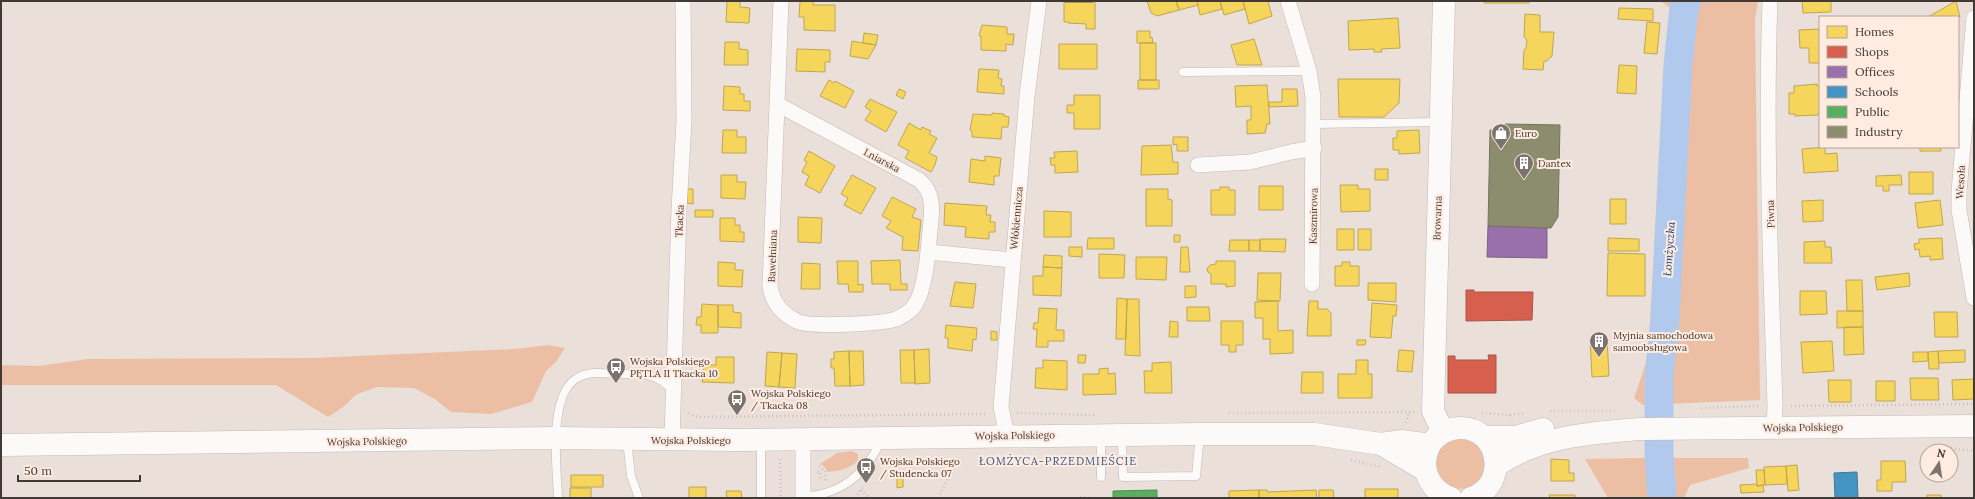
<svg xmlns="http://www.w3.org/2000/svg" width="1975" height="499" font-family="Lora,serif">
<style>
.green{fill:#ecbfa4}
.homes{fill:#f6d55c;stroke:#c0a650}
.shops{fill:#d6604d;stroke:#a95446}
.offices{fill:#9970ab;stroke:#7f6088}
.schools{fill:#4393c3;stroke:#427898}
.public{fill:#5aae61;stroke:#528b54}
.industry{fill:#8c8c6e;stroke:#76735d}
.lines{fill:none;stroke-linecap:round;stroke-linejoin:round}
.river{stroke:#b1c9ec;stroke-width:29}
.lane-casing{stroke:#c2bab5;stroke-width:9}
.street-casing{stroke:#c2bab5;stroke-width:16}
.secondary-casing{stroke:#c2bab5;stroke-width:23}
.path{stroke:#c5c2c1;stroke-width:2.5;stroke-dasharray:1 3;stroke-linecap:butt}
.lane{stroke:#fcfaf9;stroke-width:8}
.street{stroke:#fcfaf9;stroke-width:15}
.secondary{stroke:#fcfaf9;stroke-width:22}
.labels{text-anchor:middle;stroke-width:4;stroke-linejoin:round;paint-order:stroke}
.poi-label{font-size:10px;fill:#413935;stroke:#ffebdf;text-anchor:start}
.street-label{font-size:10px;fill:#413935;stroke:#ffebdf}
.water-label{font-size:11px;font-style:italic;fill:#113f79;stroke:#ffebdf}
.neighbourhood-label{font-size:11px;letter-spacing:1px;fill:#2f588e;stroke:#ffebdf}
</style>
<rect width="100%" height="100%" fill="#eadfd9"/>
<path class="green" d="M 1660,1 L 1758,1 L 1755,20 L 1760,400 L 1643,405 L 1634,398 L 1648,357 L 1660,145 L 1672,9 Z
M 548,345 L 565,348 L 556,362 L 546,371 L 532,402 L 491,414 L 451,412 L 435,399 L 414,388 L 377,387 L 357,394 L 343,407 L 328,417 L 276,385 L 1,385 L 1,365 L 39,366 L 88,359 L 312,358 L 515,349 Z
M1435 464a25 25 0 1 1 50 0a25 25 0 1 1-50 0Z
M 852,451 L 858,454 L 858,460 C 851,469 839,471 828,472 L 824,466 L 820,464 L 837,453 Z
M 1643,458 L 1748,458 L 1749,468 L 1690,485 L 1684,498 L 1608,498 L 1585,459 Z"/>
<path class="homes" d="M 727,1 L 740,1 L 740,7 L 750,8 L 749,23 L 726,22 Z
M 800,1 L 813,1 L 813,5 L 835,5 L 835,31 L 804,30 L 804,17 L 799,17 Z
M 1147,1 L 1176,1 L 1179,10 L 1157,16 L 1151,13 Z
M 1176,1 L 1197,1 L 1198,5 L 1179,10 Z
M 1197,1 L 1220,1 L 1222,9 L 1200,15 Z
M 1220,1 L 1243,1 L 1245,9 L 1224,15 Z
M 1243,1 L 1268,1 L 1272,16 L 1249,24 Z
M 1484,1 L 1529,1 L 1529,3 L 1484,3 Z
M 1802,1 L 1831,1 L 1831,12 L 1803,13 Z
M 1956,1 L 1960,17 L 1928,17 Z
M 1064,2 L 1095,2 L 1095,29 L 1086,29 L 1086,24 L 1068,23 L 1068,22 L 1064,22 Z
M 1619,8 L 1653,9 L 1653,21 L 1618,19 Z
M 1525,14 L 1540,15 L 1540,32 L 1554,32 L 1552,56 L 1547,61 L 1544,61 L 1543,70 L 1523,69 L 1524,50 L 1526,48 L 1527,40 L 1524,37 Z
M 1398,18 L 1400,48 L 1381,49 L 1382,52 L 1374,52 L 1374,49 L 1349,50 L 1348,21 Z
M 1647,22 L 1660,23 L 1657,54 L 1644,53 Z
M 982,25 L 1007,27 L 1007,34 L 1014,34 L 1013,45 L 1006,44 L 1006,51 L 981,50 L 981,36 L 979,36 Z
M 1820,29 L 1820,63 L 1809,63 L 1809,48 L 1800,48 L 1799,30 Z
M 1137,31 L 1150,31 L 1150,38 L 1152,37 L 1153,43 L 1137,43 Z
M 864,33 L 878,35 L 876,45 L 863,43 Z
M 1254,39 L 1262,65 L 1237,65 L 1231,45 Z
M 852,41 L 863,43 L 876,45 L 868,59 L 850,56 Z
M 725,42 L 739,42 L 739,49 L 748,50 L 748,65 L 724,65 Z
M 1140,43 L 1156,43 L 1156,80 L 1140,80 Z
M 1059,44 L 1097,44 L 1097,69 L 1059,69 Z
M 797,49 L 830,50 L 830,62 L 825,62 L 825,72 L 796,71 Z
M 1619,65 L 1637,66 L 1636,94 L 1617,93 Z
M 979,69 L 999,70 L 998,78 L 1002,79 L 1001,86 L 1004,86 L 1004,94 L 977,92 Z
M 1338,79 L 1400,79 L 1399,103 L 1384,117 L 1339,117 Z
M 829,80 L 834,83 L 835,81 L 854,91 L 845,108 L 820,96 Z
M 1138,80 L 1159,80 L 1159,89 L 1138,89 Z
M 1817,84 L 1817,86 L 1820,86 L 1820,112 L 1818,113 L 1818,115 L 1795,116 L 1795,114 L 1789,114 L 1789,93 L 1794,93 L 1794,86 Z
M 1267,85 L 1270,124 L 1267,124 L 1265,133 L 1247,134 L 1247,120 L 1251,120 L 1251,106 L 1236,107 L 1235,86 Z
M 724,86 L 740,87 L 740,94 L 744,94 L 744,101 L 750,101 L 750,111 L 723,110 Z
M 899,89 L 906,92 L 903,99 L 896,95 Z
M 1282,89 L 1297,89 L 1298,106 L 1269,107 L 1269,102 L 1282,102 Z
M 1074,95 L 1100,95 L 1100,129 L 1074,129 L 1074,113 L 1067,113 L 1067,105 L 1074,105 Z
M 870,99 L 897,112 L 886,132 L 865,120 L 871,111 L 865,107 Z
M 992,113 L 1004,114 L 1004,116 L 1009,117 L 1008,127 L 1002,127 L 1001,139 L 972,137 L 972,131 L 970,130 L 973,114 L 992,115 Z
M 909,123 L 921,130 L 922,127 L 931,131 L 929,134 L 937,138 L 929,153 L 937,157 L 935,165 L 931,172 L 905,158 L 909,151 L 898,145 Z
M 723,130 L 737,130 L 737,137 L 746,137 L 746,153 L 722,153 Z
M 1419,130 L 1420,153 L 1399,154 L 1399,150 L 1393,150 L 1393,138 L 1397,138 L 1397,131 Z
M 1173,137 L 1188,137 L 1188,151 L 1177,151 L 1177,144 L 1173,145 Z
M 1171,145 L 1173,162 L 1178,162 L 1178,174 L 1141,175 L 1142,146 Z
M 1825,147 L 1825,154 L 1837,153 L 1838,171 L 1804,173 L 1802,149 Z
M 1920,147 L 1941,147 L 1941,151 L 1920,151 Z
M 809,151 L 835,166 L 820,193 L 805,185 L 809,176 L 802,172 L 807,162 L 804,160 Z
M 1077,151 L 1078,172 L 1055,173 L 1055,165 L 1051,165 L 1050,158 L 1055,158 L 1054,152 Z
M 985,156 L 1001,158 L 999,176 L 994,176 L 994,185 L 969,182 L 971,159 L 985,161 Z
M 1375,169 L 1388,169 L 1388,180 L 1375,180 Z
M 1909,172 L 1933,172 L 1933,194 L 1909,194 Z
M 721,175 L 737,175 L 737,182 L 746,182 L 745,199 L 721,198 Z
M 852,175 L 876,188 L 861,214 L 844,205 L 848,198 L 841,194 Z
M 1901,175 L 1902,185 L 1889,185 L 1889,191 L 1883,191 L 1883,186 L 1876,186 L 1876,176 Z
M 1340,185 L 1358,185 L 1358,189 L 1370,189 L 1370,211 L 1341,212 Z
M 1259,186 L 1283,186 L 1283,210 L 1259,210 Z
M 1220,187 L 1229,187 L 1229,190 L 1235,190 L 1235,215 L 1211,215 L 1211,190 L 1220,190 Z
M 687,189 L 693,189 L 693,204 L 687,203 Z
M 1146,189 L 1168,189 L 1168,199 L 1172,200 L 1172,226 L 1146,226 Z
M 892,197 L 916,209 L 912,217 L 921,220 L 918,251 L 902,250 L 903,237 L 886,228 L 891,221 L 882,216 Z
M 1610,199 L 1626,199 L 1626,224 L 1610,224 Z
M 1823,200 L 1823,221 L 1803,222 L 1802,201 Z
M 1940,200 L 1943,225 L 1918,228 L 1915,203 Z
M 945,203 L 987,206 L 986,215 L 991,215 L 990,222 L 995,222 L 995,232 L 989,232 L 989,239 L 965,237 L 966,227 L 944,225 Z
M 695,210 L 713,210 L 713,217 L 695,217 Z
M 1044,211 L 1071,212 L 1071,237 L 1044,237 Z
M 798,217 L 822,218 L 821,243 L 798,242 Z
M 720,218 L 735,218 L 735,225 L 740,225 L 740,232 L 744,232 L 744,242 L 720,241 Z
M 1337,229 L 1354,229 L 1354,250 L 1337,250 Z
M 1358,229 L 1371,229 L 1371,250 L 1358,250 Z
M 1174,235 L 1180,235 L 1180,242 L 1174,242 Z
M 1088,238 L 1114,238 L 1114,249 L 1087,249 Z
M 1608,238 L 1639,239 L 1639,251 L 1608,251 Z
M 1942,238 L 1943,259 L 1930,260 L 1930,256 L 1920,257 L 1919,249 L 1915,250 L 1914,244 L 1919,243 L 1919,239 Z
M 1260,239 L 1286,239 L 1285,252 L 1260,251 Z
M 1230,240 L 1249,240 L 1249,251 L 1229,251 Z
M 1249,240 L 1260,240 L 1260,251 L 1249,251 Z
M 1825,241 L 1825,247 L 1831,247 L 1832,263 L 1804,263 L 1804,242 Z
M 1069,247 L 1082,247 L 1082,257 L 1069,256 Z
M 1181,247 L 1188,247 L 1190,272 L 1180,272 Z
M 1608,253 L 1645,254 L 1645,296 L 1607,296 Z
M 1099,254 L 1125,255 L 1124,278 L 1099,278 Z
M 1044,255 L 1062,256 L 1062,268 L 1043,267 Z
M 1136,257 L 1167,257 L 1166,280 L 1136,279 Z
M 900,260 L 901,284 L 907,284 L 907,290 L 890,290 L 890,284 L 872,284 L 871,261 Z
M 837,261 L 858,261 L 858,285 L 863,284 L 863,292 L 849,292 L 848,284 L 838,284 Z
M 1216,261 L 1235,261 L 1235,286 L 1226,287 L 1226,284 L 1211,284 L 1211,274 L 1208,272 L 1207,269 L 1210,265 L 1216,264 Z
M 718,262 L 735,263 L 735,270 L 743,270 L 742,287 L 718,286 Z
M 1342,262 L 1350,262 L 1350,266 L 1359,266 L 1359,286 L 1335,286 L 1335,266 L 1342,266 Z
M 802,263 L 820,264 L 820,289 L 801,289 Z
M 1043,267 L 1062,268 L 1061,296 L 1033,295 L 1033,276 L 1043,276 Z
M 1258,273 L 1281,273 L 1280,301 L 1257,300 Z
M 1909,273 L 1910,286 L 1877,290 L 1875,277 Z
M 1846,280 L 1862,280 L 1863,311 L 1847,311 Z
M 955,282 L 976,284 L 973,308 L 950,306 Z
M 1368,283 L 1396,283 L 1396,302 L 1368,300 Z
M 1185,286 L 1196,286 L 1196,297 L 1185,298 Z
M 1800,291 L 1826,291 L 1827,314 L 1800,315 Z
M 1117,298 L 1127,299 L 1126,339 L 1116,339 Z
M 1127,299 L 1139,299 L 1140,356 L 1125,355 Z
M 1278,301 L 1278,331 L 1293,330 L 1293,353 L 1270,354 L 1270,339 L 1263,339 L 1263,318 L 1255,318 L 1255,302 Z
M 1309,301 L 1318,301 L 1318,309 L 1327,309 L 1331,313 L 1331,336 L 1307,336 Z
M 1372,303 L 1397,305 L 1396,316 L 1393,316 L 1391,338 L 1370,337 Z
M 702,304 L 718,305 L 718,333 L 701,333 L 701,325 L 696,325 L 697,317 L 701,317 Z
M 718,305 L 733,305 L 733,312 L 741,313 L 741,328 L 718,327 Z
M 1187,307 L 1209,307 L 1210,321 L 1187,321 Z
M 1039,308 L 1057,309 L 1056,330 L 1064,330 L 1064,341 L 1048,341 L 1048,347 L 1036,347 L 1037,329 L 1033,329 L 1034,323 L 1038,323 Z
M 1837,311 L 1863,311 L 1863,327 L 1837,328 Z
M 1934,312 L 1957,312 L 1958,337 L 1935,337 Z
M 1170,321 L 1178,322 L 1178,337 L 1169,337 Z
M 1221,321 L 1243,321 L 1243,345 L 1236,345 L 1236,352 L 1229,352 L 1229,345 L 1221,345 Z
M 946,325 L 977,328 L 976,340 L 973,339 L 972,351 L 948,348 L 948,338 L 945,338 Z
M 1844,327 L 1863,327 L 1864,354 L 1844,355 Z
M 991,331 L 997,332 L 997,340 L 991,340 Z
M 1607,338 L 1609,376 L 1592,377 L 1590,339 Z
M 1357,340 L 1366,340 L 1365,345 L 1357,345 Z
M 1832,341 L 1834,371 L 1803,373 L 1801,342 Z
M 929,349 L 930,383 L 915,384 L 914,350 Z
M 900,350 L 914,350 L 915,383 L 901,383 Z
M 1399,350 L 1414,351 L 1412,372 L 1397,371 Z
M 1965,350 L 1965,362 L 1939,363 L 1938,351 Z
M 849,351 L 850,386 L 835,386 L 834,368 L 831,368 L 831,359 L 834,359 L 834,352 Z
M 849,351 L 863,351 L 864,385 L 850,386 Z
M 1938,351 L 1939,369 L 1929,369 L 1928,352 Z
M 767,352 L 782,353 L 779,387 L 765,386 Z
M 1913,352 L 1928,352 L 1928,361 L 1913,362 Z
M 782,353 L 797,354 L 795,388 L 779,387 Z
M 1078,355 L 1086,355 L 1085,363 L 1078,363 Z
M 716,357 L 734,357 L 734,383 L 702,382 L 704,365 L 716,365 Z
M 1043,360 L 1067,361 L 1067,390 L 1035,388 L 1036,368 L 1043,368 Z
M 1356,360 L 1368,360 L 1368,374 L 1372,374 L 1372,398 L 1338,398 L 1338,374 L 1356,374 Z
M 1171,362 L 1172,393 L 1145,393 L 1144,371 L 1152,371 L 1152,363 Z
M 1108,368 L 1108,374 L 1115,373 L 1116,394 L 1083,395 L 1083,374 L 1099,374 L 1099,369 Z
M 1302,372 L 1323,372 L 1323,393 L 1301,393 Z
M 1910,378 L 1938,378 L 1939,400 L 1911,400 Z
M 1974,379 L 1974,399 L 1953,400 L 1952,380 Z
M 1828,380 L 1851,380 L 1851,402 L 1829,402 Z
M 1876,381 L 1895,381 L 1895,401 L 1876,401 Z
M 1551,459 L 1569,460 L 1569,473 L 1574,473 L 1574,481 L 1551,481 Z
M 1881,461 L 1905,461 L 1906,482 L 1892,482 L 1892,491 L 1877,491 L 1877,480 L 1881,480 Z
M 1797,465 L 1799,490 L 1788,491 L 1786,466 Z
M 1786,466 L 1787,484 L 1765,485 L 1764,467 Z
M 1756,470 L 1764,470 L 1765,485 L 1757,486 Z
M 571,475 L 603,475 L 603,487 L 571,487 Z
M 897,478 L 903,478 L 903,487 L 897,488 Z
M 1757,484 L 1757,486 L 1763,485 L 1764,492 L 1741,493 L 1740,485 Z
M 689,487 L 706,487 L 706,498 L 689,498 Z
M 570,488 L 591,488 L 591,498 L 570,498 Z
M 1365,489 L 1398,489 L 1398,498 L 1365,498 Z
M 1259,490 L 1267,490 L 1267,492 L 1316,490 L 1317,498 L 1259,498 Z
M 1259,490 L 1259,498 L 1229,498 L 1229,491 Z
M 1319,490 L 1333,490 L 1334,498 L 1319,498 Z
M 726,491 L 741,491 L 742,498 L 727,498 Z
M 1549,495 L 1575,495 L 1575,498 L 1550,498 Z
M 1927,495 L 1941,495 L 1941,498 L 1927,498 Z"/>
<path class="shops" d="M 1466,290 L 1474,290 L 1474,292 L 1533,292 L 1532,320 L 1466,321 Z
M 1488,355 L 1496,355 L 1496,393 L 1448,393 L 1448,356 L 1455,356 L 1455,360 L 1489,360 Z"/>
<path class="offices" d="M 1488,226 L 1547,228 L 1547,258 L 1487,257 Z"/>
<path class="schools" d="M 1857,472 L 1858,498 L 1835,498 L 1834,473 Z"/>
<path class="public" d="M 1157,490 L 1157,498 L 1113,498 L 1113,491 Z"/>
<path class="industry" d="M 1065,1 L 1093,1 L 1093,2 L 1065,2 Z
M 1505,124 L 1560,125 L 1558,217 L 1551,228 L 1488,226 L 1490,130 L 1505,130 Z"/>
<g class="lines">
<path class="river" d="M 1662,498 L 1659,453 L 1659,377 L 1665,319 L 1678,65 L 1684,8 L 1687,1"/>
<defs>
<path id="lane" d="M 1183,72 L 1309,71
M 1314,124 L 1440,122
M 1101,436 L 1101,477
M 1122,437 L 1123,477 L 1196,476 L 1200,435
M 627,440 L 631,476 L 639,498
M 803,496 C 840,496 867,473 881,440
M 558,498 C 557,469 547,392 579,377 C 592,370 610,374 624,374 C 645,374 660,374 673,392
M 761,498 L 761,441"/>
<path id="street" d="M 1288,1 L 1309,71 L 1313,97 L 1312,284
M 1770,1 C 1765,136 1771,271 1775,406 L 1774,428
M 1974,18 L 1959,192 L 1959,210 L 1974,298
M 777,104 L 919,180 C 935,193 932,212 930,230 C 928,251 926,287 915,305 C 911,311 903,316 896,319 C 882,324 813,327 799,322 C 784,316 772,303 770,286 L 781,1
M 1198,165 L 1250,162 L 1291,152 L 1314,148
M 928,252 L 1012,260
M 1007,436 L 1001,407 L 1027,96 L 1039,1
M 672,440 L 679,209 L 684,121 L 683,1
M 803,498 L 803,439"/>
<path id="secondary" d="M 1443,432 L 1433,411 L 1444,1
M 1485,437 L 1515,437 L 1543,429
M 1381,444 L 1425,470
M 1,445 L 556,438 L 736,440 L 1200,434 L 1314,434 L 1381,444 L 1402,441 L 1430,445
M 1496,466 C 1538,436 1591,433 1640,429 L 1974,426
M 1451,498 C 1413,485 1418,431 1459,428 C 1500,426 1510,486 1471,498"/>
</defs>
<use href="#lane" class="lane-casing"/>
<use href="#street" class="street-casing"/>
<use href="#secondary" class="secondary-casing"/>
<path class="path" d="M 1791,406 L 1974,404
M 1701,408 L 1760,406
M 1550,411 L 1615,411
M 689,413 L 694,416 L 700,417 L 986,414
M 1017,413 L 1094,415
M 1229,413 L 1414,412
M 1482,413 L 1510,415 L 1511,419
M 1510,415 L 1525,413
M 1406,423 L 1409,412
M 1943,447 L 1974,451
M 780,459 L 781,498
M 1351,460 L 1381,467
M 883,464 L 892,457
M 819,466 L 825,471 L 826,482
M 817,472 L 820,472 L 821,481
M 861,490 L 870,498
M 1080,497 L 1090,498
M 855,498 L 863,487
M 938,498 L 960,456"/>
<use href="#lane" class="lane"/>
<use href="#street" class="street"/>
<use href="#secondary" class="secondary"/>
</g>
<defs>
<symbol id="shop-pin" viewBox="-11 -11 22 30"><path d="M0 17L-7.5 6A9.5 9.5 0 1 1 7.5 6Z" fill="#7c736e" stroke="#ffebdf"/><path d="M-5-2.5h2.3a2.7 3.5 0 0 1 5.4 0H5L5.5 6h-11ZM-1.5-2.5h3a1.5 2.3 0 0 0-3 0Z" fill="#fff"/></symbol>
<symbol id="building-pin" viewBox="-11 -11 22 30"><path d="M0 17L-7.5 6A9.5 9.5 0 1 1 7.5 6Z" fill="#7c736e" stroke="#ffebdf"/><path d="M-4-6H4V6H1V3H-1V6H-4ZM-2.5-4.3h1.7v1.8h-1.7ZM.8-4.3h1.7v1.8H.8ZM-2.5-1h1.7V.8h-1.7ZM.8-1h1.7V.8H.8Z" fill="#fff"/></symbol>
<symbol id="bus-pin" viewBox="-11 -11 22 30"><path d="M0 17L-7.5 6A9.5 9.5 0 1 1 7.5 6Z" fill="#7c736e" stroke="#ffebdf"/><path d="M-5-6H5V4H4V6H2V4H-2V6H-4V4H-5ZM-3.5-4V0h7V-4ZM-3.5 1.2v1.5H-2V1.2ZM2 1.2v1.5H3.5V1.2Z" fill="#fff"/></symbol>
</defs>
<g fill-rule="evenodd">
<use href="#shop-pin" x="1490" y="122" width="22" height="30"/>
<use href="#building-pin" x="1513" y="152" width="22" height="30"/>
<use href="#building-pin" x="1588" y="330" width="22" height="30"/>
<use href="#bus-pin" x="605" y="356" width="22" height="30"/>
<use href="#bus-pin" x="726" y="388" width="22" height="30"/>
<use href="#bus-pin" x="855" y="456" width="22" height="30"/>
</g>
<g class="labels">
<g class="poi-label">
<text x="1515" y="137">Euro</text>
<text x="1538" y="167">Dantex</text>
<text x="1613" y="339">Myjnia samochodowa<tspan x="1613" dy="12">samoobsługowa</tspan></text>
<text x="630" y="365">Wojska Polskiego<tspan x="630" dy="12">PĘTLA II Tkacka 10</tspan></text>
<text x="751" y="397">Wojska Polskiego<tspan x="751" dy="12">/ Tkacka 08</tspan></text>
<text x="880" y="465">Wojska Polskiego<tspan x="880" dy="12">/ Studencka 07</tspan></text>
</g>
<g class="street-label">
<text transform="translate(882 160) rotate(28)" y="4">Lniarska</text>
<text transform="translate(1960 182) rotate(-87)" y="4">Wesoła</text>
<text transform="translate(1770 214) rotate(-92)" y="4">Piwna</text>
<text transform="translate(1313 216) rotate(-89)" y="4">Kaszmirowa</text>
<text transform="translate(1016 218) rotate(-85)" y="4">Włókiennicza</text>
<text transform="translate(1437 218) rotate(-88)" y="4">Browarna</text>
<text transform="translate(679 221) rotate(-87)" y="4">Tkacka</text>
<text transform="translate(772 256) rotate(-88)" y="4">Bawełniana</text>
<text transform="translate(1803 427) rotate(-1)" y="4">Wojska Polskiego</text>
<text transform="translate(1015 435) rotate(-1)" y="4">Wojska Polskiego</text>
<text x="691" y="444">Wojska Polskiego</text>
<text transform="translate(367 441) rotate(-1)" y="4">Wojska Polskiego</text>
</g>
<g class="water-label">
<text transform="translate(1669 249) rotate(-86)" y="4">Łomżyczka</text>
</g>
<g class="neighbourhood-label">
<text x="1058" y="465">ŁOMŻYCA-PRZEDMIEŚCIE</text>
</g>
</g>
<rect width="1975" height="499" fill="none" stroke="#413935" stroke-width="4"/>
<rect x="1819" y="16" width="140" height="132" fill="#ffebdf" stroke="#b3a49b"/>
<rect x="1827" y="26" width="20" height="12" fill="#f6d55c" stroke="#b3a49b"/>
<text x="1855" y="36" font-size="12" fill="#413935">Homes</text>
<rect x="1827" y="46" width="20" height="12" fill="#d6604d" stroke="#b3a49b"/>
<text x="1855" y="56" font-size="12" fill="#413935">Shops</text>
<rect x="1827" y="66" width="20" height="12" fill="#9970ab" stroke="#b3a49b"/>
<text x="1855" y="76" font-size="12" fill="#413935">Offices</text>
<rect x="1827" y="86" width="20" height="12" fill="#4393c3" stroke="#b3a49b"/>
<text x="1855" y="96" font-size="12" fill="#413935">Schools</text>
<rect x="1827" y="106" width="20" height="12" fill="#5aae61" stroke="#b3a49b"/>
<text x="1855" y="116" font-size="12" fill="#413935">Public</text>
<rect x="1827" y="126" width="20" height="12" fill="#8c8c6e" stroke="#b3a49b"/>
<text x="1855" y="136" font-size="12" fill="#413935">Industry</text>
<g transform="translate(1939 463) rotate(13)"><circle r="19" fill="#ffebdf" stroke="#b3a49b"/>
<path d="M0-3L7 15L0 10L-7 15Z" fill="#7c736e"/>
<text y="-6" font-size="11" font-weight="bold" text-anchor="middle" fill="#413935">N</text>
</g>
<path d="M18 475v6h122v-6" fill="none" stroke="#413935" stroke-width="2"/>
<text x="24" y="475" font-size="12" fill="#413935" stroke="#ffebdf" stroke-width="3" paint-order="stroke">50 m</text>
</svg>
